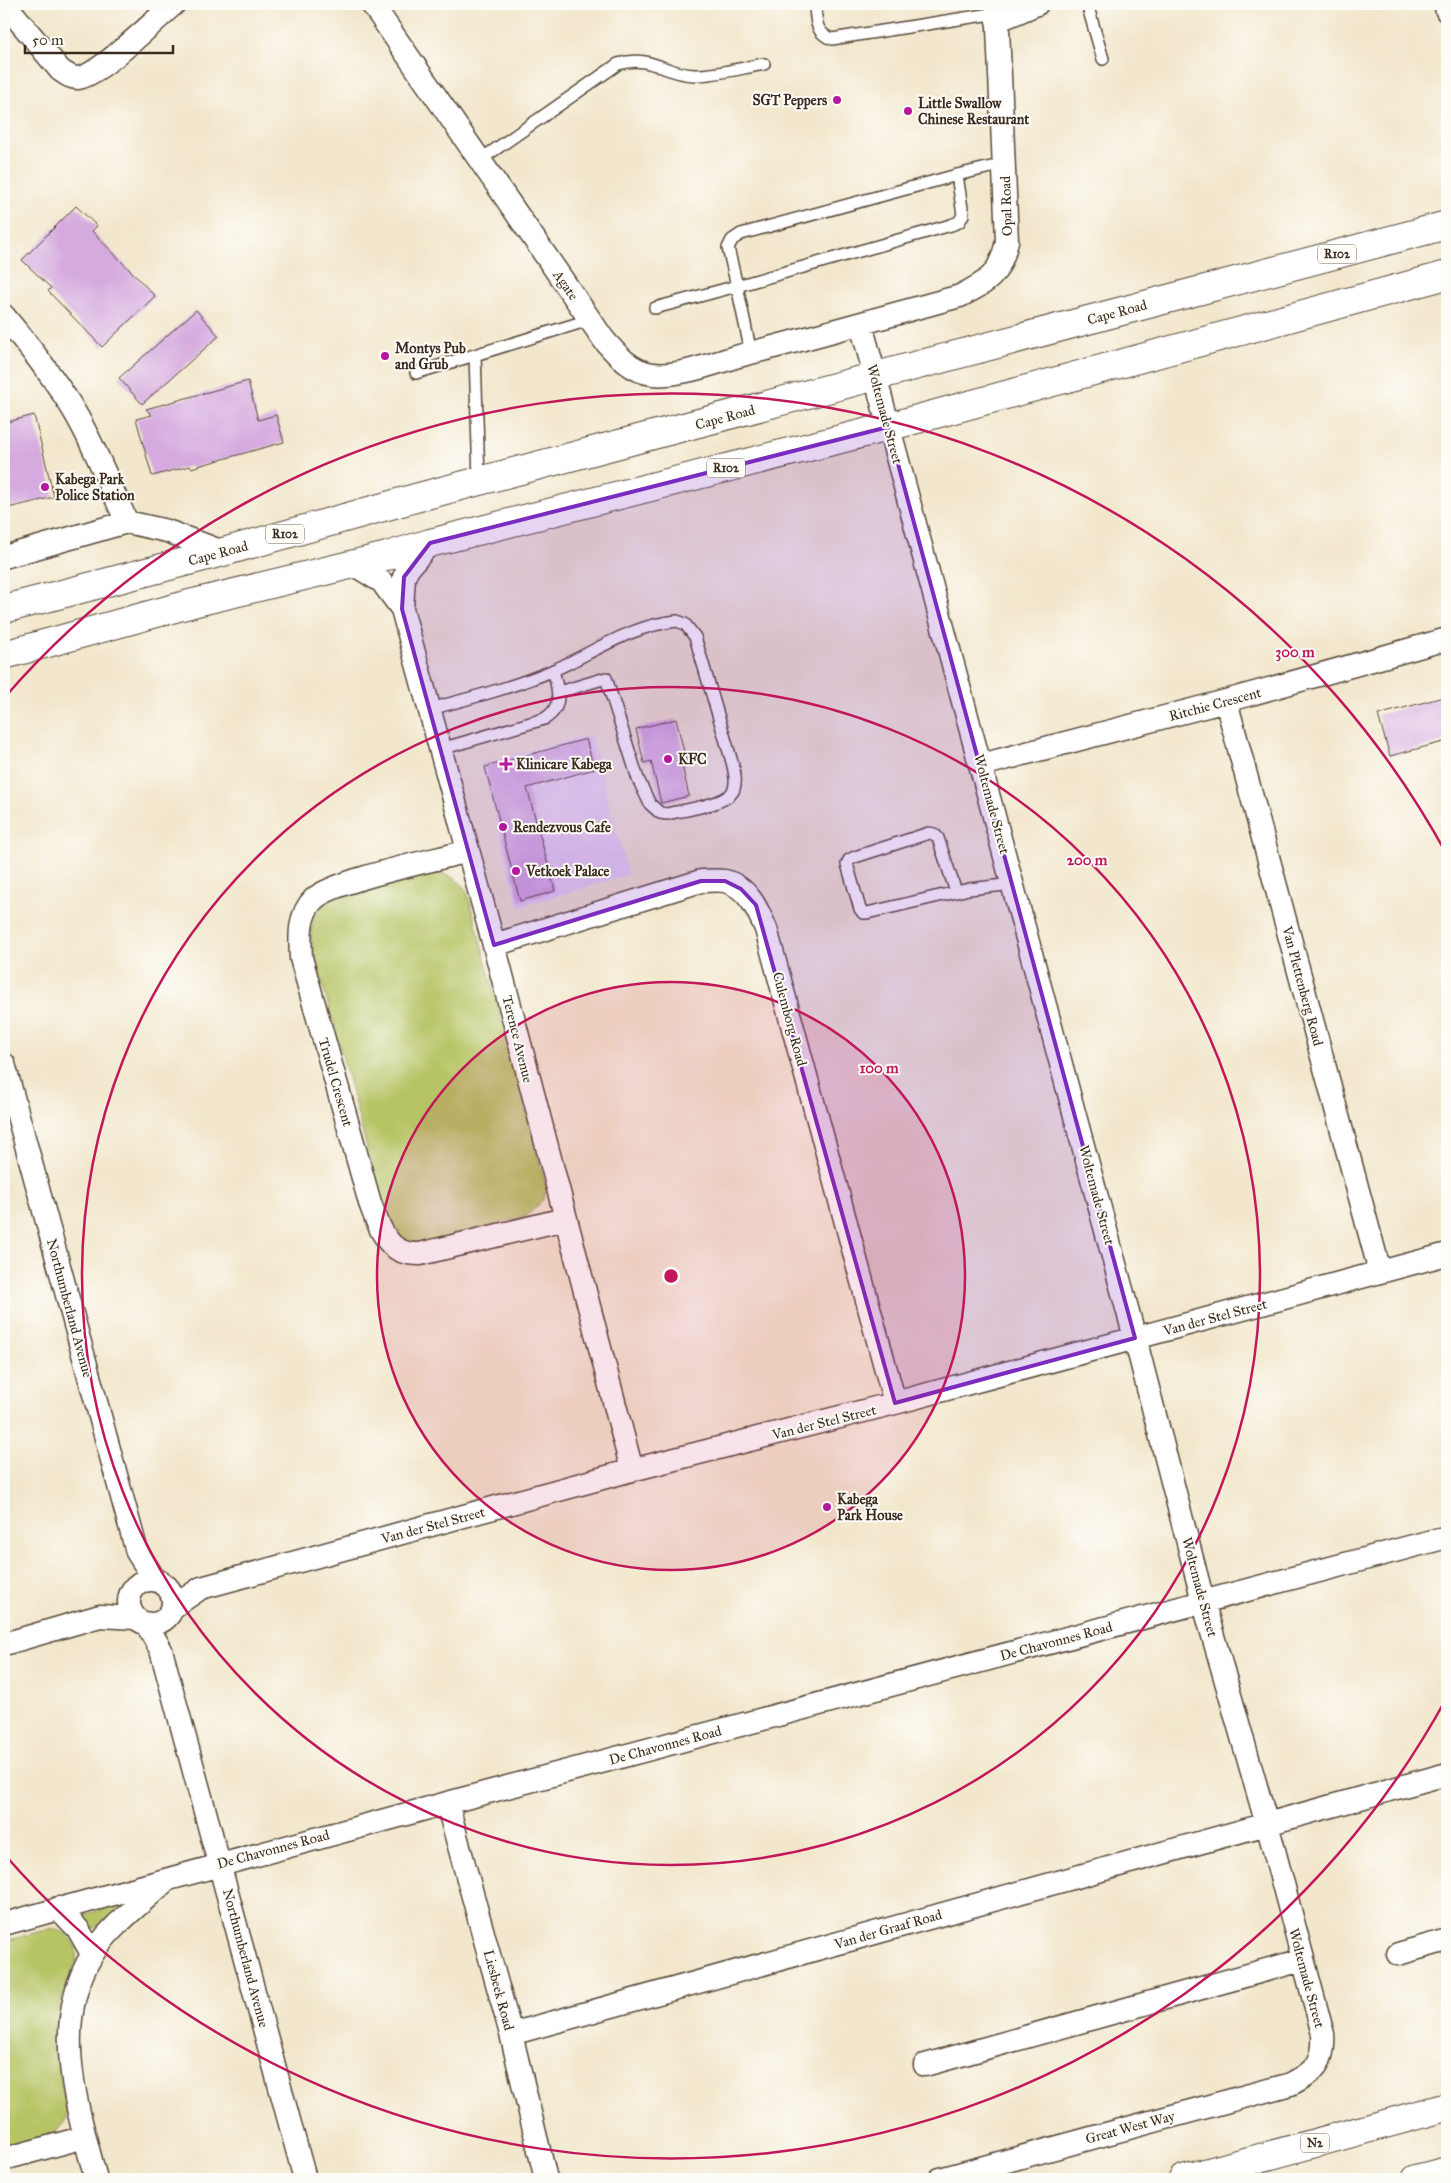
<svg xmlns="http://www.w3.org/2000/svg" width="1451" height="2183" font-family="'IM FELL Great Primer',serif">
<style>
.built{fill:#e6d3f0}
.green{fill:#b7c466;stroke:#797742}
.building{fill:#d5aadf}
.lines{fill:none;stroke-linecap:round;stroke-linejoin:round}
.service-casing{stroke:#564638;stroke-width:14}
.minor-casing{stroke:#564638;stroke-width:25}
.primary-casing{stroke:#564638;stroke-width:30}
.motorway-casing{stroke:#564638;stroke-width:30}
.service{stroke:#fff;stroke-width:11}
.minor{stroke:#fff;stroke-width:22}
.primary{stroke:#fff;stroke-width:28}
.motorway{stroke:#fff;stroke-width:28}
.marked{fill:#7b2cbf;fill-opacity:0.2;stroke:#7b2cbf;stroke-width:4;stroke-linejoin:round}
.ring{fill:none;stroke:#c2185b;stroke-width:2.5}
.poi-dot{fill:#b5179e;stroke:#fdfcf7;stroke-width:2}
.labels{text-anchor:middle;stroke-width:4;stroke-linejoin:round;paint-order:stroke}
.shield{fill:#fdfcf7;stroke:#75695f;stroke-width:1}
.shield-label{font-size:12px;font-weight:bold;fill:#3b2a1e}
.poi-label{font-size:14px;font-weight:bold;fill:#3b2a1e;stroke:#fdfcf7;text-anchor:start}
.street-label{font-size:14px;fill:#3b2a1e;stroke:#fdfcf7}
.centre{fill:#c2185b;stroke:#fdfcf7;stroke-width:2.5}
.ring-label{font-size:15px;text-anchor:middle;font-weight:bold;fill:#c2185b;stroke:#fdfcf7;stroke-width:4;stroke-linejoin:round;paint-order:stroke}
</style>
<rect width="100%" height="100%" fill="#fdfcf7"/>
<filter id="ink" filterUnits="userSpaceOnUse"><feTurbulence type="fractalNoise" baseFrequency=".02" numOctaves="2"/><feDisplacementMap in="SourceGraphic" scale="10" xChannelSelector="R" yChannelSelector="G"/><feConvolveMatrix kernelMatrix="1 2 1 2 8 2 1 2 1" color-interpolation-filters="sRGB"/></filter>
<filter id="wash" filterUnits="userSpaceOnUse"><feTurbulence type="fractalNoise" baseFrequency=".0096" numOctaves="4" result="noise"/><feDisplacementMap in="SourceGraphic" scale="20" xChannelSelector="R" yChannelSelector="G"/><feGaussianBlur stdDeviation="1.12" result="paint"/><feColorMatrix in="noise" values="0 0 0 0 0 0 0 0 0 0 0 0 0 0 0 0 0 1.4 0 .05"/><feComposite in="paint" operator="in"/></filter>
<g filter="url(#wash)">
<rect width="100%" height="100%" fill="#f2e7cc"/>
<path class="built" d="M 591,735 L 628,875 L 519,907 L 481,764 Z"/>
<path class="green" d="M 436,872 C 451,875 461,880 468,894 L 546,1186 L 546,1193 L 542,1201 L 527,1216 L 420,1246 L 399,1239 L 387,1223 L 311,941 C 310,923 315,914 327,900 Z
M 127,1903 L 87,1934 L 82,1915 Z
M 53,1928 C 100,1944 63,1980 59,2011 C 56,2038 57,2065 63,2091 C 65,2101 70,2112 65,2121 C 54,2140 23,2143 4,2149 L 4,1941 Z"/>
<g id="blocks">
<path class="building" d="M 76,206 L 97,226 L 92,231 L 155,296 L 102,347 L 48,291 L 51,288 L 22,260 Z
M 196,310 L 219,336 L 142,404 L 119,378 Z
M 248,381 L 258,420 L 276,415 L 284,442 L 191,468 L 190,466 L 152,476 L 136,419 L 152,415 L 146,409 Z
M 34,415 L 54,497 L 4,509 L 4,423 Z
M 1447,696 L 1447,741 L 1390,756 L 1378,715 Z
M 676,719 L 687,764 L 682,765 L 689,796 L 661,803 L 651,761 L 644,763 L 636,729 Z
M 586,739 L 594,769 L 527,788 L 555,891 L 520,901 L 485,767 Z"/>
</g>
</g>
<g filter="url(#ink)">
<use href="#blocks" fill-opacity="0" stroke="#564638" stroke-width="1"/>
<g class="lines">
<defs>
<path id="service" d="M 815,4 C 816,20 815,33 832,39 L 997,13
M 1087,4 L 1103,59
M 480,160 L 618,64 C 651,54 664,74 694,75 C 717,75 741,68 764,64
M 957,175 L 741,234 L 732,240 L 728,248 L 737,286 L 951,225 L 959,222 L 963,215 L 957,175 L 1004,164
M 655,308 L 737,286 L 751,353
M 475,355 L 479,480
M 416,373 L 589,320
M 430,709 C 471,698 514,687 554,670 C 594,652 632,625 677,621 L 685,624 L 695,637 L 732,762 C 734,770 737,780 734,789 C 729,805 683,810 667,814 L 660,813 L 650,804 L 638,779 L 606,678 L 559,692
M 441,749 L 544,719 C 564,708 558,689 553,670
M 956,892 L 938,838 L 934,834 L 929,833 L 855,857 L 849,860 L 847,864 L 860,909 L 863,913 L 867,913 L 969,889 L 1013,884"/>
<path id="minor" d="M 5,4 L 60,70 C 66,74 70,78 78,78 C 99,76 155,20 174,4
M 372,4 L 604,340 C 617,355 632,372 653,374 C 679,377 714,363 739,356 C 813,337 887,316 960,296 C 990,281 1000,274 1007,241 L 997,4
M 1445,4 L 1447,11
M 997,21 L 1037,4
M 4,316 C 29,346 54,377 74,411 C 95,446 109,485 127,522
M 861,324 L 1135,1338 L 1203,1601 L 1270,1835 L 1323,2034 C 1325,2062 1315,2072 1291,2084 L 940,2179
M 430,543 L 408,569 L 404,577 L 402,609 L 494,945 L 632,1470
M 4,557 L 127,522 L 167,531 L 223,552
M 353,564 L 382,582 L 402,609
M 1226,701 L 1380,1272
M 981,765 L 1226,701 L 1447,639
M 468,851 C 436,860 334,880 314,899 C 298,915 300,938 301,958 L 370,1203 C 376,1219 385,1247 404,1252 C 409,1254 414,1254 420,1254 L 565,1219
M 494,945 L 701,881 C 708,881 718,880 725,881 C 748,887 758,910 766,929 L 895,1403
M 4,1064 L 137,1552 L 155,1580
M129 1602a22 22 0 1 1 44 0a22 22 0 1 1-44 0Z
M 173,1607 L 201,1588 L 632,1470 L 895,1403 L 1447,1254
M 146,1623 L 161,1650 L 305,2179
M 4,1644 L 100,1616 L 135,1618
M 447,1803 L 511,2034 L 546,2179
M 58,1908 L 78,1929 L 92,1954
M 4,1924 L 447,1803 L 1447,1537
M 1398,1954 L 1447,1940
M 511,2034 L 1447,1774
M 925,2065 L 1302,1960
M 4,2159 L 85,2137
M 96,2179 C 77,2107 50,2024 92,1955 C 108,1928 141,1904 164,1882"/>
<path id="primary" d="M 4,609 L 223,552 L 419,497 L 1447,225
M 4,655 L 193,603 L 387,556 L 430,543 L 888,427 L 1447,275"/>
<path id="motorway" d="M 1183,2179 L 1447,2107
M 1416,2179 L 1447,2171"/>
</defs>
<use href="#service" class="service-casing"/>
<use href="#minor" class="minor-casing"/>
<use href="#primary" class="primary-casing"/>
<use href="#motorway" class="motorway-casing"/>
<use href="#service" class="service"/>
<use href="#minor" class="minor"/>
<use href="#primary" class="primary"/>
<use href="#motorway" class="motorway"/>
</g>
</g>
<path class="marked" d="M 888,427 L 1135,1338 L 895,1403 L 756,905 L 741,889 L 725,881 L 701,881 L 494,945 L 402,609 L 404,577 L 430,543 Z"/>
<circle cx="671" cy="1276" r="294" fill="#c2185b" fill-opacity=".12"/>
<g class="ring">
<circle cx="671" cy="1276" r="294"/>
<circle cx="671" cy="1276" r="589"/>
<path d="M1447 1697A883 883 0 0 1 5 1855M5 697A883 883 0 0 1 1447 855"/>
</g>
<g class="poi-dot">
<circle cx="837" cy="100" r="5"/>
<circle cx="908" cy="111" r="5"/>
<circle cx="385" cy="356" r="5"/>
<circle cx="45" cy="487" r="5"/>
<circle cx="668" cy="759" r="5"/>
<path d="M503.5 756.5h5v5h5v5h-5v5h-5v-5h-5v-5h5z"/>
<circle cx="503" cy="827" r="5"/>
<circle cx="516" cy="871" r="5"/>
<circle cx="827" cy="1507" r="5"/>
</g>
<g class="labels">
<g class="shield">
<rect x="1318" y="244.5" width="38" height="19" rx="4"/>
<rect x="707" y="458.5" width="38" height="19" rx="4"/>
<rect x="266" y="524.5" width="38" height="19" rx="4"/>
<rect x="1301" y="2133.5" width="28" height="19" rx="4"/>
</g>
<g class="shield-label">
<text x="1337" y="258">R102</text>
<text x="726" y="472">R102</text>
<text x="285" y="538">R102</text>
<text x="1315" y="2147">N2</text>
</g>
<g class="poi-label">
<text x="827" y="105" text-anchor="end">SGT Peppers</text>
<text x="918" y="108">Little Swallow<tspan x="918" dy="16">Chinese Restaurant</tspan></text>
<text x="395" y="353">Montys Pub<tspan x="395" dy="16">and Grub</tspan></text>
<text x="55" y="484">Kabega Park<tspan x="55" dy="16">Police Station</tspan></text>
<text x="678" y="764">KFC</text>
<text x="516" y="769">Klinicare Kabega</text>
<text x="513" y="832">Rendezvous Cafe</text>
<text x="526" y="876">Vetkoek Palace</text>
<text x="837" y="1504">Kabega<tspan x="837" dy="16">Park House</tspan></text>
</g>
<g class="street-label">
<text transform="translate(1006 206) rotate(-92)" y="5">Opal Road</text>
<text transform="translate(566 285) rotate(55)" y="5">Agate</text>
<text transform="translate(1117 312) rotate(-15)" y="5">Cape Road</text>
<text transform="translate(885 414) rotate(75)" y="5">Woltemade Street</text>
<text transform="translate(725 417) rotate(-15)" y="5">Cape Road</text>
<text transform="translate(218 553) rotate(-15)" y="5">Cape Road</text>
<text transform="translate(1215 704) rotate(-15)" y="5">Ritchie Crescent</text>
<text transform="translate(992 804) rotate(75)" y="5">Woltemade Street</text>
<text transform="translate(1303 986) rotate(75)" y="5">Van Plettenberg Road</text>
<text transform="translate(790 1019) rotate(75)" y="5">Culemborg Road</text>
<text transform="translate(518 1039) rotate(76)" y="5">Terence Avenue</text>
<text transform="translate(336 1082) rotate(74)" y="5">Trudel Crescent</text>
<text transform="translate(1097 1195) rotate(75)" y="5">Woltemade Street</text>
<text transform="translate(70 1308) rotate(75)" y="5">Northumberland Avenue</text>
<text transform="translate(1215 1317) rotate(-15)" y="5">Van der Stel Street</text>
<text transform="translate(824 1422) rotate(-14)" y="5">Van der Stel Street</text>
<text transform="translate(433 1525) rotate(-15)" y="5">Van der Stel Street</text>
<text transform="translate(1200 1587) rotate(75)" y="5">Woltemade Street</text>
<text transform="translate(1056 1641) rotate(-15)" y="5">De Chavonnes Road</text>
<text transform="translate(665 1745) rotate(-15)" y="5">De Chavonnes Road</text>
<text transform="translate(273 1849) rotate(-15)" y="5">De Chavonnes Road</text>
<text transform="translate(888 1929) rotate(-16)" y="5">Van der Graaf Road</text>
<text transform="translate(246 1958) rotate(75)" y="5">Northumberland Avenue</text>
<text transform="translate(1307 1978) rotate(75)" y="5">Woltemade Street</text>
<text transform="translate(499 1990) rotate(75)" y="5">Liesbeek Road</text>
<text transform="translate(1130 2127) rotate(-15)" y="5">Great West Way</text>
</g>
</g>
<circle cx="671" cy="1276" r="8" class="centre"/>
<g class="ring-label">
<text x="1295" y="657">300 m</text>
<text x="1087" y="865">200 m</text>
<text x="879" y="1073">100 m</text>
</g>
<rect width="1451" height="2183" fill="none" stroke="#fdfcf7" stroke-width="20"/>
<path d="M25 45v8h148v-8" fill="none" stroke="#3b2a1e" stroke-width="2.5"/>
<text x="32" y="45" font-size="15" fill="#3b2a1e" stroke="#fdfcf7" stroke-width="4" paint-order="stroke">50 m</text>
</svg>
